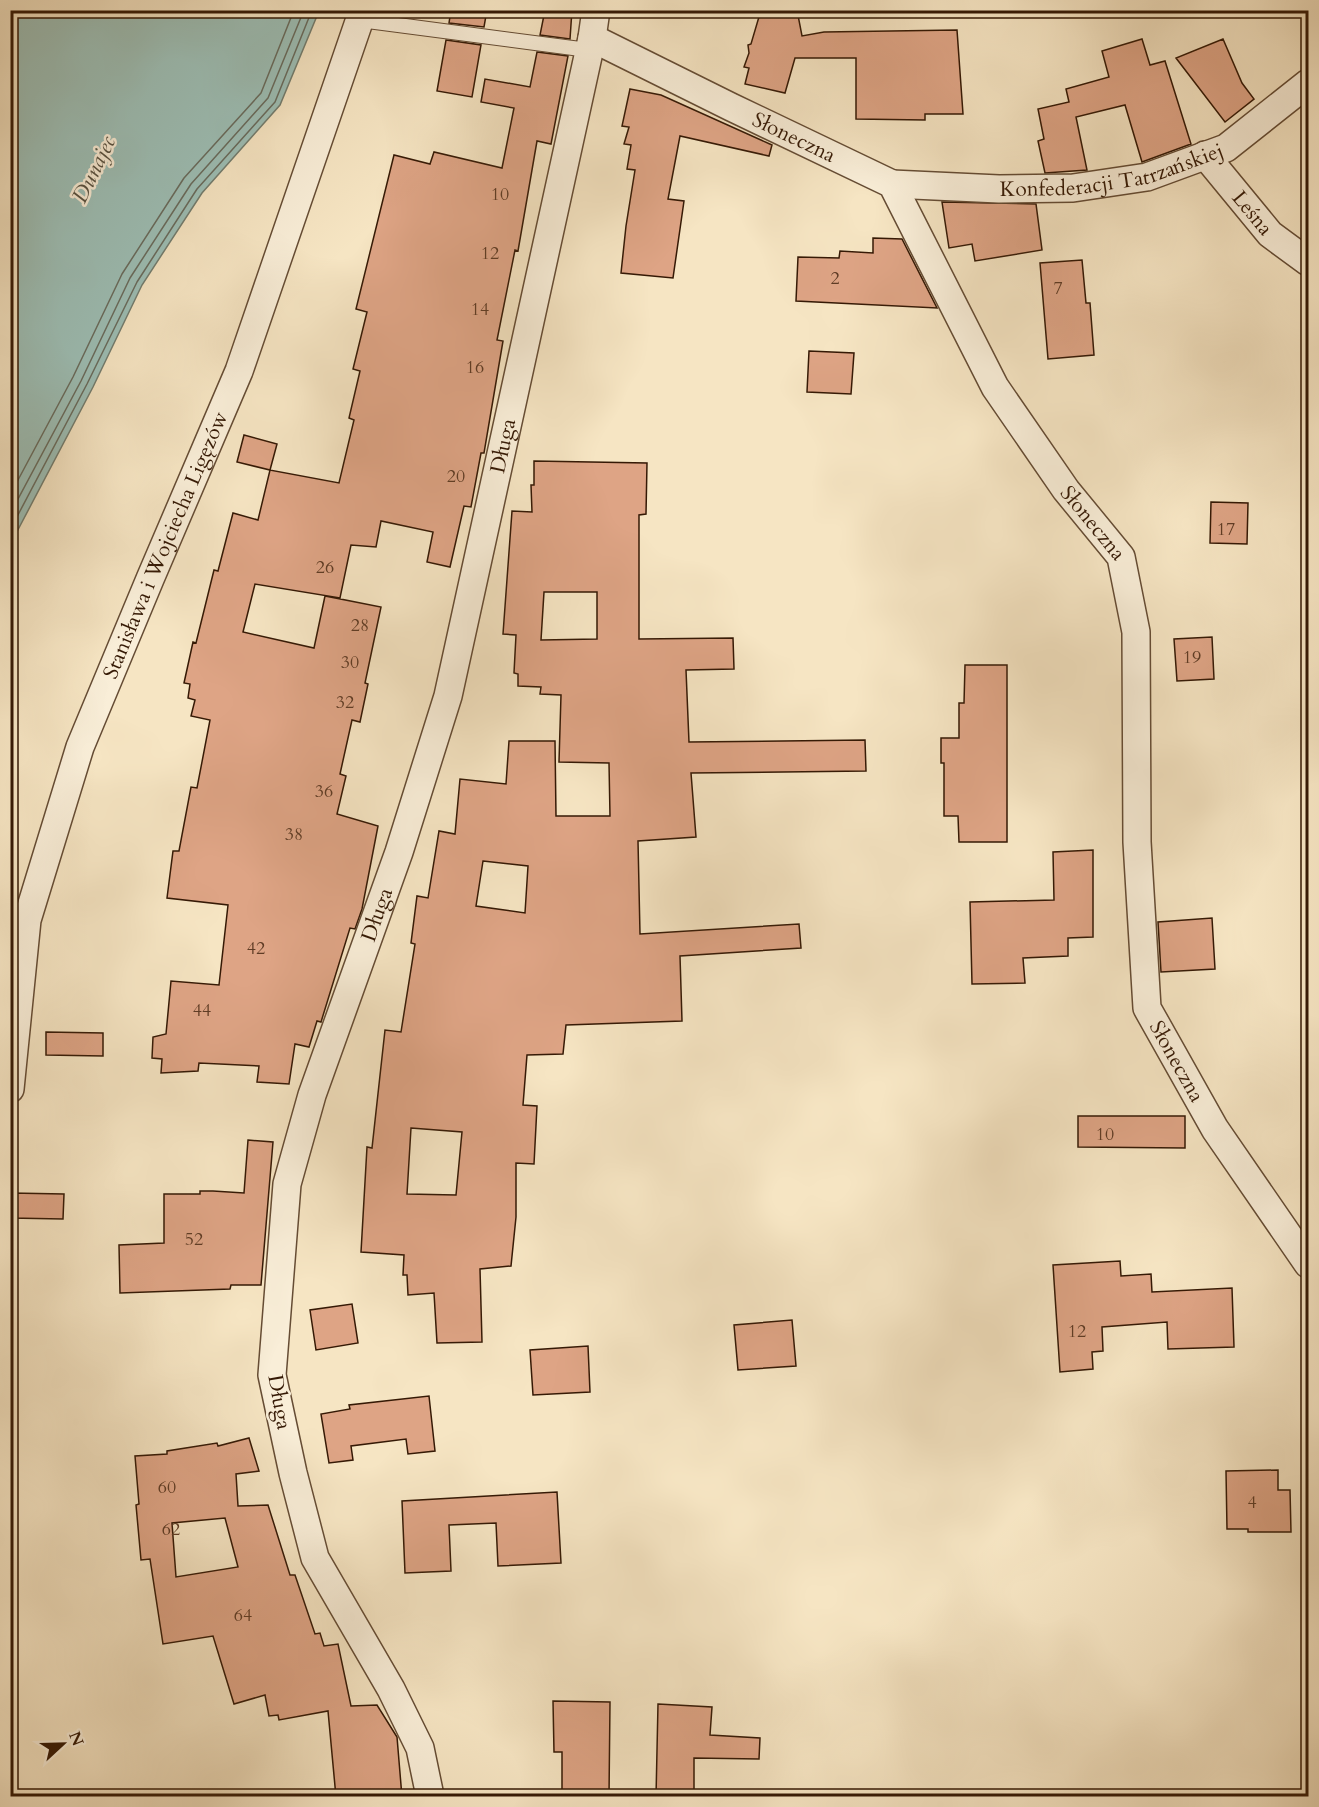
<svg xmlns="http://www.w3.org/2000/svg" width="1319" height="1807" font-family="Cardo,serif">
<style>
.water{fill:#9dbfb6;stroke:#737d6f;stroke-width:1.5}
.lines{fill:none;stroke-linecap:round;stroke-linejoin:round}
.shore{stroke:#696c5e;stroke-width:1.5}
.building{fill:#dea485;stroke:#351905;stroke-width:1.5;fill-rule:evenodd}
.service-casing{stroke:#654c34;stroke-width:16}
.minor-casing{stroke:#654c34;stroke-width:30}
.service{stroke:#f9eed8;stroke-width:14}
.minor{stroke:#f9eed8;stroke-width:27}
.labels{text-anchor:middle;stroke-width:5;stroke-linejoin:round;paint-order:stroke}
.number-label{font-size:18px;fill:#5f3c25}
.street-label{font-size:21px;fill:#351905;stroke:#f9eed8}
.water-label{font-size:22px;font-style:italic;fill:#595343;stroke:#f9eed8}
</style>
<rect width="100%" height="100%" fill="#f6e5c3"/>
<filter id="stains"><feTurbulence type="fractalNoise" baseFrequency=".00333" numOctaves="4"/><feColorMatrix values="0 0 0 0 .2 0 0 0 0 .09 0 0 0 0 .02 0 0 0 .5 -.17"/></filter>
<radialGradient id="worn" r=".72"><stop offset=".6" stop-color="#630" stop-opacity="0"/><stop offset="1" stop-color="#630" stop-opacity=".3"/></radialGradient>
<path class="water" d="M 11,10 L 319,11 L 280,105 L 202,193 L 142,285 L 93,387 L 11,543 Z"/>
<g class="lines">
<path class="shore" d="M 10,495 L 73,377 L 122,274 L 184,178 L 261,93 L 294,10
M 10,514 L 81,381 L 130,278 L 191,184 L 268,98 L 304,10
M 10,530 L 87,384 L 137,282 L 197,189 L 275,102 L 312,10"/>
</g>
<path class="building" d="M 451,10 L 487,10 L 484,27 L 449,23 Z
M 545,10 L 572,10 L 570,39 L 540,35 Z
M 761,10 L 797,10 L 802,36 L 824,32 L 957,30 L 963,114 L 925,114 L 925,120 L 856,119 L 856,58 L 795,58 L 785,93 L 745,84 L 749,68 L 744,67 L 749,53 L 748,45 L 751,44 Z
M 1142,39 L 1150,65 L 1165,61 L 1191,144 L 1142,162 L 1125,105 L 1076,117 L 1087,170 L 1045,173 L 1038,141 L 1044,139 L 1038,109 L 1069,102 L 1066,89 L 1109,77 L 1102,51 Z
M 1223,39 L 1242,83 L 1254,99 L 1225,122 L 1176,58 Z
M 446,40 L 481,45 L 472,97 L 437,91 Z
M 537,52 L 568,56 L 551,144 L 537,141 L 518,251 L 515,250 L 497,340 L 503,341 L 484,453 L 481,453 L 471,507 L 464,506 L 450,567 L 427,562 L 433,532 L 381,521 L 376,547 L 351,545 L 340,598 L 255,584 L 243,632 L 314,648 L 325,596 L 381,607 L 365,683 L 368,684 L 360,722 L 352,720 L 340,774 L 346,776 L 337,814 L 378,826 L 362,909 L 355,929 L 350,928 L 321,1022 L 317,1021 L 309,1047 L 295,1044 L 289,1084 L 257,1082 L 259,1066 L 199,1063 L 198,1071 L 161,1073 L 162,1059 L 152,1058 L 153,1037 L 166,1034 L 171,981 L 219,985 L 228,905 L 167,898 L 173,851 L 179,851 L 191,787 L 197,788 L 210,720 L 191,716 L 195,700 L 188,698 L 190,684 L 184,683 L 193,642 L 196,643 L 214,570 L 218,571 L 233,513 L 258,520 L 270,470 L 339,483 L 354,420 L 349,418 L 360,371 L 353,369 L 367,312 L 356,309 L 394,155 L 430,164 L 434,152 L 502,168 L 514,108 L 481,102 L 485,79 L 530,87 Z
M 630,89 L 661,95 L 772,145 L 769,156 L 680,136 L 668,199 L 684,201 L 673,278 L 621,273 L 626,226 L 635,170 L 627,169 L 631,145 L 624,144 L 629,127 L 622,126 Z
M 942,202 L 1036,204 L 1042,250 L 975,261 L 972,244 L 949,248 Z
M 873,238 L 902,239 L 937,308 L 796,301 L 798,257 L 839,258 L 840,251 L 873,253 Z
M 1082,260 L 1086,303 L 1090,303 L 1094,355 L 1048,359 L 1040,263 Z
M 809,351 L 854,353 L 851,394 L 807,392 Z
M 244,435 L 277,444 L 270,470 L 237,462 Z
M 534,461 L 647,463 L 646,514 L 639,515 L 639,639 L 733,638 L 734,669 L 686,670 L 689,742 L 865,740 L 866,771 L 691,773 L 696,837 L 638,841 L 640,934 L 799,924 L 801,948 L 680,956 L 682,1021 L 566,1025 L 563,1054 L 527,1055 L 523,1105 L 537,1106 L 534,1164 L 516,1163 L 516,1217 L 511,1266 L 480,1269 L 482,1342 L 437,1343 L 434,1293 L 408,1295 L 407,1275 L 403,1275 L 404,1255 L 361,1252 L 367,1147 L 372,1148 L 385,1030 L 401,1032 L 415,944 L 411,943 L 417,896 L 428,898 L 439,831 L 455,834 L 460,779 L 506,784 L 509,741 L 555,741 L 556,816 L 610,816 L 609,763 L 559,762 L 561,695 L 540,694 L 541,687 L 518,686 L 518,674 L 514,673 L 516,635 L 503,634 L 512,511 L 532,512 L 531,485 L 534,485 ZM 544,592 L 597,592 L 597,639 L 541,640 ZM 483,861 L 528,866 L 525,913 L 476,906 ZM 411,1128 L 462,1132 L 456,1195 L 407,1194 Z
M 1211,502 L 1248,503 L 1247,544 L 1210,543 Z
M 1212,637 L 1214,679 L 1177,681 L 1174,639 Z
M 965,665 L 1007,665 L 1007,842 L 959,842 L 958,816 L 944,816 L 944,763 L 941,763 L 941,738 L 959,738 L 959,703 L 964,703 Z
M 1093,850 L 1093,937 L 1068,938 L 1068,956 L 1023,958 L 1025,983 L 972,984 L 970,902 L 1054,900 L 1053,852 Z
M 1212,918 L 1215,969 L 1161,972 L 1158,922 Z
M 46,1032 L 103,1033 L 103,1056 L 46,1055 Z
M 1078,1116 L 1185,1116 L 1185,1148 L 1078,1147 Z
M 248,1140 L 273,1142 L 261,1285 L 231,1285 L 230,1289 L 120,1293 L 119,1245 L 164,1243 L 164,1194 L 200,1194 L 200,1191 L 213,1191 L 244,1193 Z
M 10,1193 L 64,1194 L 63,1219 L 10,1218 Z
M 1120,1261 L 1121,1276 L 1151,1274 L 1152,1292 L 1232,1288 L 1234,1347 L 1168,1349 L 1167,1322 L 1102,1327 L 1103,1351 L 1092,1352 L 1093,1369 L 1060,1372 L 1053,1265 Z
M 352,1304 L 358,1343 L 316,1350 L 310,1310 Z
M 792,1320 L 796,1366 L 738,1370 L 734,1325 Z
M 588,1346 L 590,1392 L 533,1395 L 530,1350 Z
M 429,1396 L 435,1451 L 408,1454 L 406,1439 L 351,1446 L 353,1460 L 329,1463 L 321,1414 L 350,1409 L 349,1405 Z
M 249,1438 L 259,1471 L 236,1474 L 238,1506 L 268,1505 L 290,1575 L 295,1575 L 315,1634 L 320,1633 L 324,1646 L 338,1644 L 351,1706 L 377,1705 L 397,1737 L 402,1797 L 336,1797 L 328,1711 L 279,1720 L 278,1715 L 269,1716 L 265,1695 L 234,1704 L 213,1636 L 163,1644 L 150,1559 L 141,1560 L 136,1505 L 139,1504 L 135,1456 L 167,1454 L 167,1451 L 217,1443 L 218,1446 ZM 225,1518 L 238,1567 L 176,1577 L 172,1523 Z
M 1278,1470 L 1278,1490 L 1290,1490 L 1291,1532 L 1248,1532 L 1248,1529 L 1227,1529 L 1226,1471 Z
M 557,1492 L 561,1563 L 498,1566 L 496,1523 L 449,1525 L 451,1571 L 405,1573 L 402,1501 Z
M 553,1701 L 610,1702 L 609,1797 L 562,1797 L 562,1752 L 554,1752 Z
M 658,1704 L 712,1707 L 710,1735 L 760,1738 L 759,1759 L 694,1758 L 694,1797 L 656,1797 Z"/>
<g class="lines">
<defs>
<path id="service" d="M 360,20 L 588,50"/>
<g id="minor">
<path id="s1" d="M 592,38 L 731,107 L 892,184 L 995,387 L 1066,490 L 1121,557 L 1136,632 L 1137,842 L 1147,1008 L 1215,1129 L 1308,1264"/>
<path id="s2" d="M 1205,155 L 1270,234 L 1308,262"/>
<path id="s3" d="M 892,184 L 999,189 L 1073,188 L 1147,177 L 1226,148 L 1308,83"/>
<path id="s4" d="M 10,1089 L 27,920 L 80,747 L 150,579 L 239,371 L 363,10"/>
<path id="s5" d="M 430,1796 L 420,1748 L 391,1689 L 315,1558 L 293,1473 L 272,1375 L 287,1184 L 312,1095 L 399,852 L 448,696 L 592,38 L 596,10"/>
</g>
</defs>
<use href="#service" class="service-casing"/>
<use href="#minor" class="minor-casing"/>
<use href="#service" class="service"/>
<use href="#minor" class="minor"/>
</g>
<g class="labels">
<g class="number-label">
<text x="500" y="200">10</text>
<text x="490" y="259">12</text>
<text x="835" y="284">2</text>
<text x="1058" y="294">7</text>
<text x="480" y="315">14</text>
<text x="475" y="373">16</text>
<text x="456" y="482">20</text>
<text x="1226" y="535">17</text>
<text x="325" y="573">26</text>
<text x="360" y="631">28</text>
<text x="1192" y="663">19</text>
<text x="350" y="668">30</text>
<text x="345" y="708">32</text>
<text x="324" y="797">36</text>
<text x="294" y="840">38</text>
<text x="256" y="954">42</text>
<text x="202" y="1016">44</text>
<text x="1105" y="1140">10</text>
<text x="194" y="1245">52</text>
<text x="1077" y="1337">12</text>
<text x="167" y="1493">60</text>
<text x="1252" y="1508">4</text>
<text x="171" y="1535">62</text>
<text x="243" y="1621">64</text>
</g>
<g class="street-label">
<text dy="7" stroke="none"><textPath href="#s1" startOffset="225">Słoneczna</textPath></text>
<text dy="7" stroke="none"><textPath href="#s3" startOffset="222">Konfederacji Tatrzańskiej</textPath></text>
<text dy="7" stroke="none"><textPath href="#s2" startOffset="75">Leśna</textPath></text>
<text dy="7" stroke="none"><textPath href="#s5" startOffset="1416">Długa</textPath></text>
<text dy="7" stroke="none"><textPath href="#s1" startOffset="729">Słoneczna</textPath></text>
<text dy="7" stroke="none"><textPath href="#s4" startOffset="570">Stanisława i Wojciecha Ligęzów</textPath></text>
<text dy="7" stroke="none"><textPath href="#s5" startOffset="930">Długa</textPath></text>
<text dy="7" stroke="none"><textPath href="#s1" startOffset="1287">Słoneczna</textPath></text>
<text transform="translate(280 1402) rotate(80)" y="7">Długa</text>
</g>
<g class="water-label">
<text transform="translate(93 169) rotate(-64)" y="8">Dunajec</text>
</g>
</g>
<rect width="1319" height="1807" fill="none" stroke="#f6e5c3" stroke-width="36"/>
<rect x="12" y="12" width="1295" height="1783" fill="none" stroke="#351905" stroke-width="3"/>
<rect x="18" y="18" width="1283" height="1771" fill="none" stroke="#351905" stroke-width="1.5"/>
<g transform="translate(63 1744) rotate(68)" stroke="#f9eed8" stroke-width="4.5" paint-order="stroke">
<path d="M0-4.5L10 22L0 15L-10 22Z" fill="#351905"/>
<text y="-9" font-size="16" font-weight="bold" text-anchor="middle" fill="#351905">N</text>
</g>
<rect width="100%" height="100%" filter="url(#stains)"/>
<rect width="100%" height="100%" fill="url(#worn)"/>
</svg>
